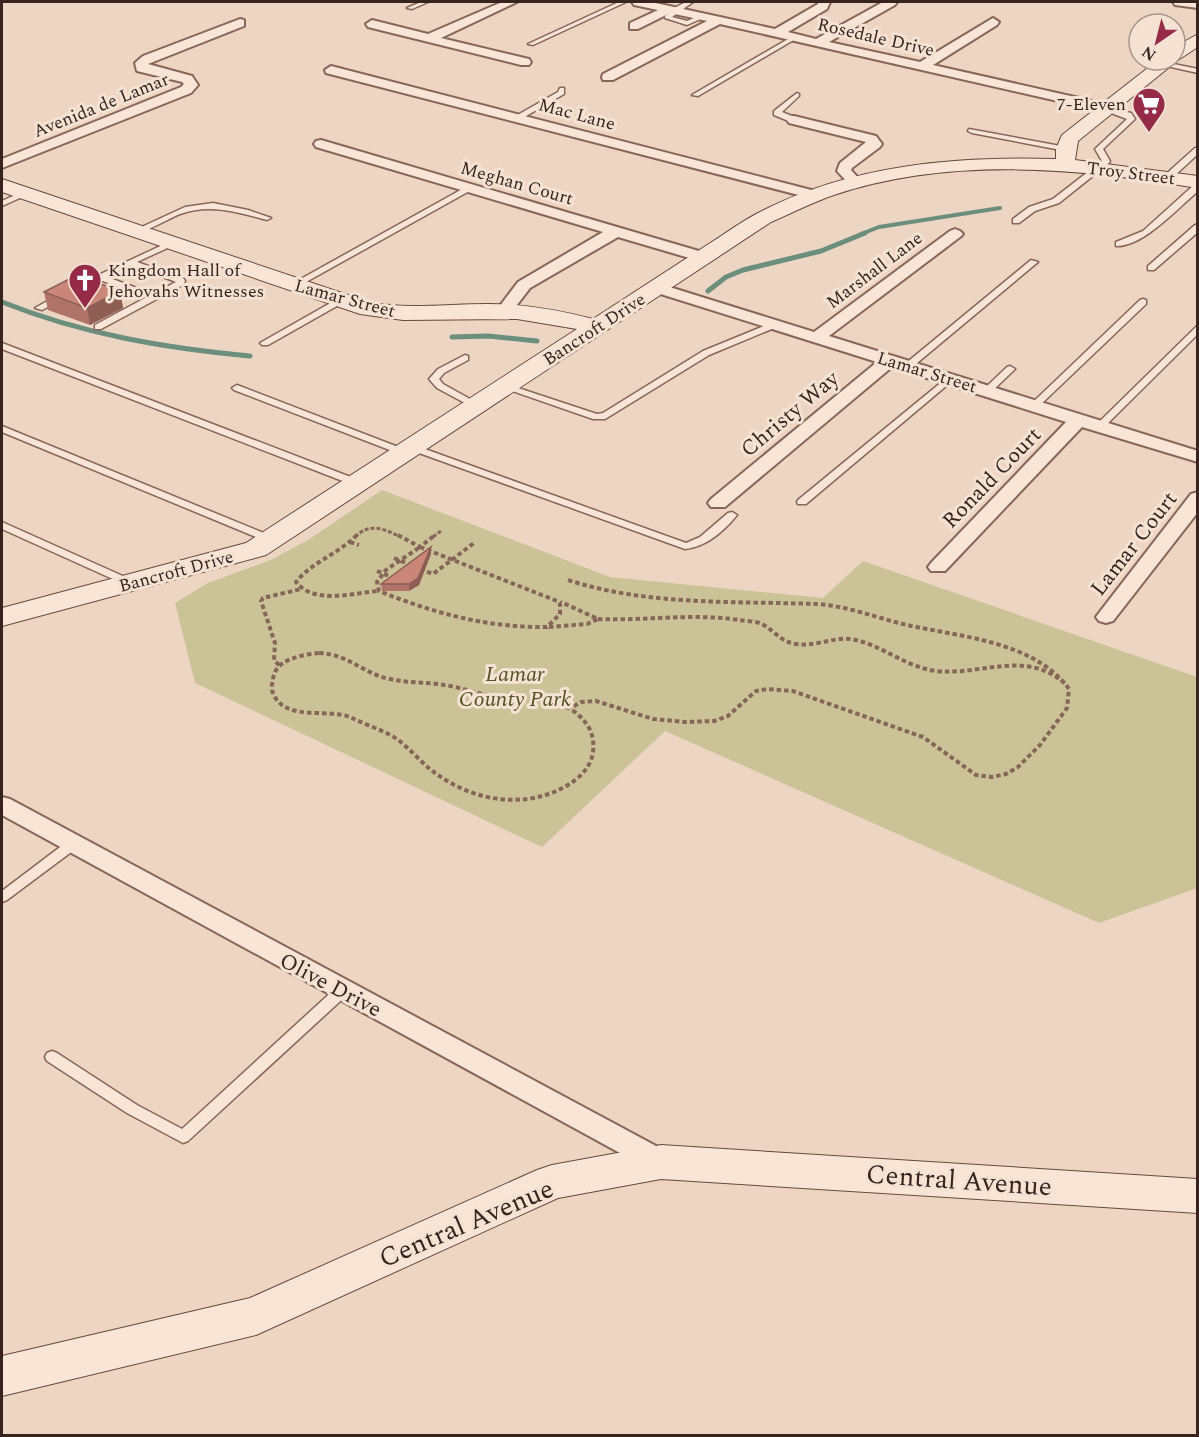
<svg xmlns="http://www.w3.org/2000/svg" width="1199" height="1437" font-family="Spectral,serif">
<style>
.green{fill:#cbc397}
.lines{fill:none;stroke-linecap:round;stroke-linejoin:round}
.stream-far1{stroke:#6c8e7d;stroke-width:4}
.stream{stroke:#6c8e7d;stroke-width:5}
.lane-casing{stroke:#87665a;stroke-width:3}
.street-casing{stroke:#87665a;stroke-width:4}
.secondary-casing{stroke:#69483e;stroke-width:2}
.path-far1{stroke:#87665a;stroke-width:3;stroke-dasharray:4 2;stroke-linecap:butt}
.path{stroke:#87665a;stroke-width:4;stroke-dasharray:4.5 3;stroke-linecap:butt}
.lane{fill:#f8e5d6;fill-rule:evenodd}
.street{fill:#f8e5d6;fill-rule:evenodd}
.secondary{fill:#f8e5d6;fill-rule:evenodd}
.wall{fill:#af7369}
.shaded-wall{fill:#8e5e55}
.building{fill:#cb867a;stroke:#8e5e55;stroke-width:1.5}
.labels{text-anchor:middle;stroke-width:6;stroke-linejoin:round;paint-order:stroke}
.far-street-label{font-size:18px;fill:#37241e;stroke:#f5e2d3}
.far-poi-label{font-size:18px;fill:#37241e;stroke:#f5e2d3;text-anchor:end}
.street-label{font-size:22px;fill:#37241e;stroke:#f5e2d3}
.park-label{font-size:22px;font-style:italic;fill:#545325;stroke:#f5e2d3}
.near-street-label{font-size:27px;fill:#37241e;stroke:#f5e2d3}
</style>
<rect width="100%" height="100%" fill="#edd5c3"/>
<path class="green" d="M 382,490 L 610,577 L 823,598 L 863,561 L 1197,677 L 1197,888 L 1099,923 L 665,731 L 542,847 L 195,683 L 175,603 L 208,583 L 273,559 L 311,538 Z"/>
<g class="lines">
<path class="stream-far1" d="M 861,234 L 879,227 L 1000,208"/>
<path class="stream" d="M 708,291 L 726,277 L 743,270 L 821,251 L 865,233
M 2,302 C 82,334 164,348 250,356
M 452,337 L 488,336 L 537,341"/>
<defs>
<path id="lane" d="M 421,2 L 428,2 L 412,9 L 407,8 Z
M 619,2 L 626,2 L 533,45 L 528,44 Z
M 686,2 L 693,2 L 672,17 L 687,21 L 703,14 L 705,15 L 705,17 L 687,25 L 665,18 L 665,16 L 672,11 L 672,9 Z
M 795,35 L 798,37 L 797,38 L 698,96 L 692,95 Z
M 1164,62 L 1198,69 L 1198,73 L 1162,65 L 1162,63 Z
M 560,88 L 564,88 L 564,94 L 521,119 L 514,117 L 558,92 Z
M 797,93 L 799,94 L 799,96 L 782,112 L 797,118 L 797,122 L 791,122 L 774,115 L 774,111 Z
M 1103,106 L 1131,113 L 1135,119 L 1103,149 L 1110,161 L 1109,163 L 1059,203 L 1035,211 L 1019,223 L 1013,223 L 1013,219 L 1029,207 L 1053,199 L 1102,161 L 1095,149 L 1127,119 L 1103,110 Z
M 969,129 L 1066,147 L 1070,149 L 1066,151 L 972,133 L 968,131 Z
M 1195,148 L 1198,148 L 1198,154 L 1171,179 L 1165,179 L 1165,175 Z
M 1195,184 L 1198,184 L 1198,191 C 1178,208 1143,247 1116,246 L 1116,242 L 1143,231 Z
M 466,187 L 473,189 L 297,287 L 290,285 Z
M 24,191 L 31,193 L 2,206 L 2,201 Z
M 213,203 L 248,210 L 271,218 L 267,220 C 237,212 210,203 180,214 C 169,218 141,236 133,231 L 185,207 Z
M 1195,225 L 1198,225 L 1198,232 L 1154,270 L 1148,270 L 1148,266 Z
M 171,241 L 175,243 L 174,245 L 137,262 L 184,279 L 185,281 L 183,285 L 101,329 L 95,329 L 95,325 L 147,297 L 100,280 L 78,291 L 74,288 L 75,286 ZM 130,265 L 171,280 L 176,282 L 153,294 L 107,277 Z
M 1031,260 L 1038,262 L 911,368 L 905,368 L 905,364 Z
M 60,294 L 64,297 L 63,299 L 42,310 L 35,308 Z
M 341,297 L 344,298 L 344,302 L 268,345 L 262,345 L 260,343 Z
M 1143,299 L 1146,300 L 1146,304 L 1037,408 L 1031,408 L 1031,404 L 1140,300 Z
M 776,321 L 780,324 L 779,326 L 709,355 L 605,419 L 593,419 L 501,387 L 506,384 L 509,385 L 597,414 L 603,413 L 703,351 Z
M 1198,325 L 1198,334 L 1103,428 L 1097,428 L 1097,424 Z
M 2,343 L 361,481 L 362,483 L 357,486 L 353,485 L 2,349 Z
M 465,355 L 468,356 L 468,360 L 444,373 L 439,379 L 443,384 L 479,404 L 481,406 L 476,409 L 437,388 L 429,379 L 438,369 Z
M 1010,366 L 1015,369 L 1013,371 L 990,393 L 984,393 L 984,389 L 1007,367 Z
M 949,376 L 954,379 L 952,381 L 806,504 L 798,504 L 797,502 L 798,500 Z
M 237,385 L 406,450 L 408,452 L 406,454 L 400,454 L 234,390 L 232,388 Z
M 2,426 L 276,538 L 277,540 L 276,542 L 268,542 L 2,432 Z
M 411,444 L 686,543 L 700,537 L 728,513 L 732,512 L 737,515 C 724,531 706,547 685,549 L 408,449 L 408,445 Z
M 2,522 L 134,581 L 135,583 L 134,585 L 126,585 L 2,529 Z
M 73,840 L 78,841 L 79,844 L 78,847 L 7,900 L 2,902 L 2,891 L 68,841 Z
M 343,985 L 348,986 L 350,990 L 348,994 L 188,1141 L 183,1143 L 127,1113 L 47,1061 L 45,1057 L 47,1053 L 52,1051 L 57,1053 L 137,1105 L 182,1129 L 338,986 Z"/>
<path id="street" d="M 502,2 L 517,2 L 441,38 L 529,59 L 531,62 L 529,65 L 521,65 L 368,27 L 366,24 L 372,20 L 428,34 Z
M 632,2 L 651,2 L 775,29 L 818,4 L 818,2 L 830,2 L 827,9 L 788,32 L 816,39 L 883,2 L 897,2 L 895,5 L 829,42 L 920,62 L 993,18 L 999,22 L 997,25 L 933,65 L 1106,104 L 1113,108 L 1106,112 L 720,24 L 613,80 L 603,80 L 602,77 L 603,74 L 707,21 L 670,13 L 638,29 L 630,29 L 630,23 L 658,10 L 634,5 Z
M 1173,2 L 1198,2 L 1198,8 L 1175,5 Z
M 240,19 L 244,20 L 244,26 L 148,64 L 192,76 L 198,85 L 191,93 L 2,168 L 2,159 L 181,87 L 184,84 L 182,82 L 137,71 L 135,63 L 143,56 Z
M 331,66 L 819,192 L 821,195 L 814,199 L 326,73 L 325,70 Z
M 794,116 L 876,136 L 882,144 L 880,147 L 852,168 L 851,170 L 863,183 L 861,186 L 851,186 L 837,171 L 840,163 L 866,142 L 789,123 L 787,120 L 789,117 Z
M 321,140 L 709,254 L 711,257 L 703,262 L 618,237 L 530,288 L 510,314 L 498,314 L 496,311 L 518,282 L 603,232 L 316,147 L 314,144 L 316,141 Z
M 955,229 L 960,231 L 963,234 L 960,237 L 829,336 L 1198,451 L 1198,462 L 1082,427 L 945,571 L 931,571 L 928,567 L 931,563 L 1066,422 L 892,367 L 725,507 L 711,507 L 708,503 L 711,499 L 877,362 L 651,291 L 649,288 L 651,285 L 663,285 L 814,332 L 950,231 Z
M 1198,492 L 1198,512 L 1113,621 L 1106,623 L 1099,621 L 1096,617 L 1099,613 L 1191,494 Z
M 2,797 L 10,799 L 671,1154 L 676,1162 L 671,1170 L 661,1174 L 651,1170 L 2,815 Z"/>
<path id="secondary" d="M 1198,34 L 1198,47 L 1178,60 L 1078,141 L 1075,160 L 1198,176 L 1198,188 C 1079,168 951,156 834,195 C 813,202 792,213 771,222 L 266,555 L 2,626 L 2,608 L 246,543 L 577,329 L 517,319 L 403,320 L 360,314 L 2,192 L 2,179 L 372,303 C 411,309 449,304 488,304 C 524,304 558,310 593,319 C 630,295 667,271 704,247 C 722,236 739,223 758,213 C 849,165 954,156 1056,159 L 1056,149 L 1062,135 L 1158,60 L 1175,60 L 1175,47 Z
M 661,1145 L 1198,1179 L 1198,1213 L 661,1179 L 558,1198 L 256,1335 L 2,1396 L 2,1356 L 250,1298 L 537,1170 L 552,1165 Z"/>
</defs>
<use href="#lane" class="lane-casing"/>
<use href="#street" class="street-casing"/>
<use href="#secondary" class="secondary-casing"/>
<path class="path-far1" d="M 355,537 C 370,522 384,529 401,537
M 433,537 L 442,530"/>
<path class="path" d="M 357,535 C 338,554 312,562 296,582 C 314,605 353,593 378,591
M 398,535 L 420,547 L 435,535
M 350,542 L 359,545
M 420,547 L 557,601 L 560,603 L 560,614 L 547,627 C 488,628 433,613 379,591 L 377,582 L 386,570 Z
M 394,558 L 413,566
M 420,569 L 433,574 L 474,543
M 377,571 L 394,578
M 568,580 C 648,606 734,601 817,604 C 848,606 877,618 907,625 C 961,637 1034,641 1069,689 L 1067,708 L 1040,745 L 1018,767 L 1006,774 L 992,777 L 976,775 L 923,737 L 793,691 L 767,689 L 756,691 L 728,716 L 714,721 L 685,722 L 653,719 L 596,701 L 581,702 L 571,708
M 598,619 C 645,621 692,613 739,620 C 746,621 756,621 762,624 C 775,631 781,642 796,644 C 814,647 833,637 851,639 C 881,644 905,667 936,671 C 984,676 1025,648 1067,685
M 549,627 L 587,624 L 598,619 L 561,602
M 319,653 C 349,654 363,674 390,679 C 408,683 427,682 444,685 C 461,687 476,694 493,696 C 528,702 565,692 588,726 C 594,736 595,749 591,760 C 585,776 568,786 554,792 C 511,809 465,797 430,769 C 419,760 409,748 397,739 C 383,730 366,725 352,718 C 329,707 285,723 273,693 C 271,690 272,684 273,680 C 274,659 302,655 319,653 Z
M 279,665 L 274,660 L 275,643 L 261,601 L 263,598 L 301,589"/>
<use href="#lane" class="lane"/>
<use href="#street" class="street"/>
<use href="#secondary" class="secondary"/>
</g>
<path class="wall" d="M 120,291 L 123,308 L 90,325 L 48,310 L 44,292 Z
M 431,547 L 431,554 L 419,585 L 409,591 L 382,591 L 381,584 Z"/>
<path class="shaded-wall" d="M 120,291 L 123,308 L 90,325 L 87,308 Z
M 431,547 L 431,554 L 419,585 L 409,591 L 409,584 Z"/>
<path class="building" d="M 77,275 L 120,291 L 87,308 L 44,292 Z
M 431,547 L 418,578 L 409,584 L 381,584 Z"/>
<defs>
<symbol id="supermarket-pin" viewBox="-11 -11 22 30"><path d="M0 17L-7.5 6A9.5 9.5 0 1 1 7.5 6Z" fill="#952b49" stroke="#f5e2d3"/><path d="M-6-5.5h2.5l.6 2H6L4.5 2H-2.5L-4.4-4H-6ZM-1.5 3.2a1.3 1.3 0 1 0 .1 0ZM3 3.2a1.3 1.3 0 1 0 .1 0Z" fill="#fff"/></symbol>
<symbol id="church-pin" viewBox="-11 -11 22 30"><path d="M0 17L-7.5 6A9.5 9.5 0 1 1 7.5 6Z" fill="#952b49" stroke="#f5e2d3"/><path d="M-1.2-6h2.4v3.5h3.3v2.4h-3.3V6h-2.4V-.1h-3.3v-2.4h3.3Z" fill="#fff"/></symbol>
</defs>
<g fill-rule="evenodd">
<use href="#supermarket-pin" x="1130" y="85" width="38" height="52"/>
<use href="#church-pin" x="66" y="261" width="38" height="52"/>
</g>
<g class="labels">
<g class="far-street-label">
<text transform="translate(876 37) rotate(13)" y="6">Rosedale Drive</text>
<text transform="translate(101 105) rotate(-22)" y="6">Avenida de Lamar</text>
<text transform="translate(577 114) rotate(15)" y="6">Mac Lane</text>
<text transform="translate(1131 173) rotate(7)" y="6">Troy Street</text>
<text transform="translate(517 183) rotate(16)" y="6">Meghan Court</text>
<text transform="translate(874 270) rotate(-37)" y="6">Marshall Lane</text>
<text transform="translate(345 298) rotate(15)" y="6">Lamar Street</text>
<text transform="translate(594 329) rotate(-33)" y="6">Bancroft Drive</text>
<text transform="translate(927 372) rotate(17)" y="6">Lamar Street</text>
<text transform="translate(176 571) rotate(-15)" y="6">Bancroft Drive</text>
</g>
<g class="far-poi-label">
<text x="1126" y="110">7-Eleven</text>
<text x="108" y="276" text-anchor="start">Kingdom Hall of<tspan x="108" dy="21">Jehovahs Witnesses</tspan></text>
</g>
<g class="street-label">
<text transform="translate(789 413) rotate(-40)" y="8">Christy Way</text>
<text transform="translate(991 477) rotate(-46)" y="8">Ronald Court</text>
<text transform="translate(1133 543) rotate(-52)" y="8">Lamar Court</text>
<text transform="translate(331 984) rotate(28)" y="8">Olive Drive</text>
</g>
<g class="park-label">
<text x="515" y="681">Lamar<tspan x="515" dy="25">County Park</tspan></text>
</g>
<g class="near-street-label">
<text transform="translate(959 1180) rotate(4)" y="9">Central Avenue</text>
<text transform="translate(466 1223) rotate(-23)" y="9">Central Avenue</text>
</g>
</g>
<rect width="1199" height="1437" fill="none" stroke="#37241e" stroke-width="6"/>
<g transform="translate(1157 42) rotate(215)"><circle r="28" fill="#f5e2d3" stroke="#a9968b" stroke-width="1.5"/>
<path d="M0-4.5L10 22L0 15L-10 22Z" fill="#952b49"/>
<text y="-9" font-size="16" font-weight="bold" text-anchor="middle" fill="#37241e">N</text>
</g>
</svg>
